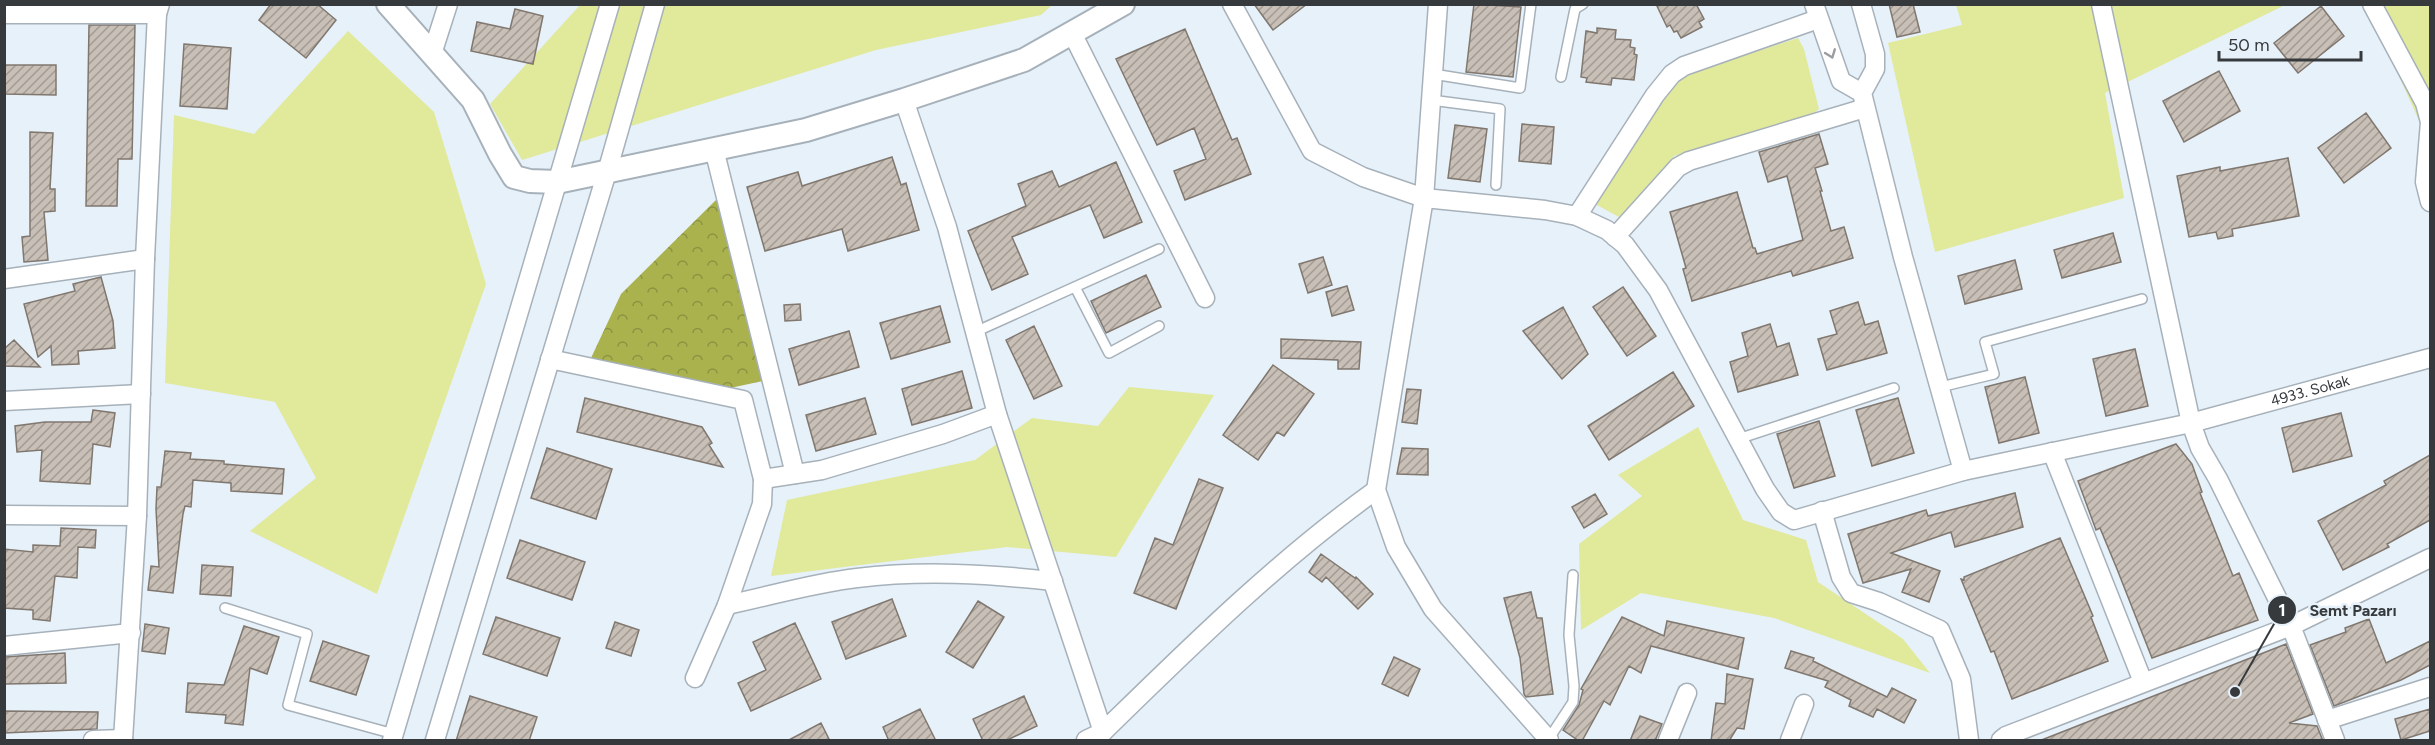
<svg xmlns="http://www.w3.org/2000/svg" width="2435" height="745" font-family="Figtree,sans-serif">
<style>
.green{fill:#e1e99a}
.forest{fill:url(#forest-crowns)}
.building{fill:url(#building-hatch);stroke:#80776f;stroke-width:1.5}
.lines{fill:none;stroke-linecap:round;stroke-linejoin:round}
.service-casing{stroke:#a7b1ba;stroke-width:12}
.minor-casing{stroke:#a7b1ba;stroke-width:21}
.tertiary-casing{stroke:#a7b1ba;stroke-width:26}
.service{stroke:#fff;stroke-width:9}
.minor{stroke:#fff;stroke-width:18}
.tertiary{stroke:#fff;stroke-width:22}
.oneway{stroke:#9a9c9e}
.labels{text-anchor:middle;stroke-width:5;stroke-linejoin:round;paint-order:stroke}
.street-label{font-size:15px;fill:#363a3d;stroke:#e6f1fa}
.leader{fill:none;stroke:#363a3d;stroke-width:2}
.callout-dot{fill:#363a3d;stroke:#e6f1fa;stroke-width:2}
.mark-label{font-size:18px;text-anchor:middle;font-weight:bold;fill:#fff}
.callout-label{font-size:16px;text-anchor:middle;font-weight:bold;fill:#363a3d;stroke:#e6f1fa;stroke-width:5;stroke-linejoin:round;paint-order:stroke}
</style>
<defs>
<pattern id="forest-crowns" width="20" height="18" patternUnits="userSpaceOnUse" patternTransform="scale(1.5)"><rect width="20" height="18" fill="#aab24d"/><path d="M2 6a3 3 0 1 1 6 0M12 15a3 3 0 1 1 6 0" fill="none" stroke="#8b9241"/></pattern>
<pattern id="building-hatch" width="6" height="6" patternUnits="userSpaceOnUse" patternTransform="scale(1.5)"><rect width="6" height="6" fill="#c8bfb6"/><path d="M-1 1l2-2M0 6l6-6M5 7l2-2" fill="none" stroke="#a39c95"/></pattern>
</defs>
<rect width="100%" height="100%" fill="#e6f1fa"/>
<path class="green" d="M 580,5 L 1052,5 L 1041,15 L 876,50 L 522,160 L 490,104 Z
M 1956,5 L 2285,5 L 2105,93 L 2124,198 L 1935,252 L 1888,43 L 1962,25 Z
M 2367,5 L 2430,5 L 2430,135 L 2426,136 Z
M 348,31 L 434,112 L 486,284 L 377,594 L 250,531 L 316,478 L 275,402 L 165,383 L 174,115 L 254,134 Z
M 1798,38 L 1804,49 L 1819,109 L 1811,115 L 1674,156 L 1619,217 L 1593,203 L 1654,109 L 1671,87 L 1690,73 Z
M 1129,387 L 1214,395 L 1116,557 L 1007,547 L 771,576 L 787,500 L 975,460 L 1032,418 L 1098,426 Z
M 1698,427 L 1743,520 L 1806,540 L 1818,582 L 1903,639 L 1930,673 L 1774,618 L 1641,593 L 1581,630 L 1579,544 L 1642,496 L 1618,475 Z"/>
<path class="forest" d="M 718,198 L 767,380 L 716,391 L 591,358 L 621,294 Z"/>
<path class="building" d="M 271,4 L 317,4 L 336,20 L 306,58 L 259,20 Z
M 1254,4 L 1307,4 L 1273,30 Z
M 1474,4 L 1521,7 L 1513,77 L 1466,72 Z
M 1656,4 L 1696,4 L 1704,19 L 1699,22 L 1702,27 L 1681,38 L 1677,31 L 1674,32 L 1670,25 L 1667,27 Z
M 1889,4 L 1913,4 L 1920,32 L 1897,37 Z
M 2321,6 L 2344,36 L 2298,73 L 2274,43 Z
M 515,9 L 543,16 L 533,64 L 471,51 L 477,22 L 510,29 Z
M 89,25 L 135,25 L 132,159 L 118,159 L 117,206 L 86,206 Z
M 1597,28 L 1616,30 L 1615,39 L 1631,40 L 1630,47 L 1635,48 L 1634,54 L 1637,55 L 1634,80 L 1612,78 L 1611,85 L 1586,82 L 1587,78 L 1581,77 L 1586,31 L 1597,33 Z
M 1185,29 L 1232,140 L 1237,138 L 1251,174 L 1185,200 L 1174,171 L 1206,159 L 1194,128 L 1157,145 L 1116,59 Z
M 184,44 L 231,48 L 227,109 L 180,106 Z
M 4,65 L 56,65 L 56,95 L 4,94 Z
M 2219,71 L 2240,111 L 2184,142 L 2163,101 Z
M 2366,113 L 2391,148 L 2344,183 L 2318,148 Z
M 1522,124 L 1554,127 L 1551,164 L 1519,161 Z
M 1455,125 L 1487,129 L 1480,182 L 1448,178 Z
M 30,132 L 53,133 L 50,189 L 55,189 L 55,211 L 44,212 L 48,260 L 24,262 L 22,237 L 30,236 Z
M 1819,134 L 1828,164 L 1815,168 L 1822,191 L 1820,191 L 1831,231 L 1844,227 L 1853,258 L 1793,276 L 1791,271 L 1692,301 L 1683,269 L 1686,268 L 1670,212 L 1737,192 L 1753,248 L 1755,248 L 1757,254 L 1803,240 L 1787,176 L 1768,182 L 1759,152 Z
M 892,157 L 901,185 L 906,183 L 919,230 L 848,251 L 842,229 L 765,251 L 747,187 L 798,172 L 802,186 Z
M 2288,158 L 2299,216 L 2232,229 L 2233,236 L 2218,239 L 2216,232 L 2189,237 L 2177,176 L 2220,167 L 2220,171 Z
M 1116,162 L 1142,222 L 1104,238 L 1090,205 L 1012,237 L 1028,274 L 992,290 L 968,231 L 1026,206 L 1018,184 L 1052,171 L 1059,187 Z
M 2113,233 L 2121,262 L 2062,278 L 2054,250 Z
M 1323,257 L 1332,285 L 1308,293 L 1299,264 Z
M 2015,260 L 2022,289 L 1965,304 L 1958,276 Z
M 1146,275 L 1161,307 L 1106,333 L 1091,301 Z
M 101,277 L 113,321 L 115,348 L 78,351 L 79,364 L 52,365 L 51,346 L 38,357 L 24,304 L 75,291 L 73,284 Z
M 1347,286 L 1354,310 L 1332,316 L 1326,292 Z
M 1623,287 L 1656,336 L 1627,356 L 1593,307 Z
M 1858,302 L 1865,325 L 1878,321 L 1887,353 L 1827,370 L 1818,339 L 1837,334 L 1830,311 Z
M 800,304 L 801,320 L 785,321 L 784,305 Z
M 940,306 L 950,342 L 891,359 L 880,323 Z
M 1563,307 L 1588,354 L 1562,379 L 1523,331 Z
M 1770,324 L 1777,347 L 1789,343 L 1798,375 L 1738,392 L 1730,362 L 1748,356 L 1742,333 Z
M 1034,326 L 1062,386 L 1034,399 L 1006,340 Z
M 849,331 L 859,367 L 799,385 L 789,349 Z
M 1281,339 L 1361,342 L 1359,369 L 1338,369 L 1338,360 L 1281,358 Z
M 14,340 L 40,367 L 4,366 L 4,349 Z
M 2135,349 L 2148,406 L 2106,416 L 2093,359 Z
M 1273,365 L 1314,394 L 1284,436 L 1277,432 L 1258,460 L 1223,435 Z
M 962,371 L 972,408 L 912,425 L 902,389 Z
M 1673,372 L 1694,406 L 1609,460 L 1588,426 Z
M 2025,377 L 2039,433 L 1999,443 L 1985,387 Z
M 1407,389 L 1421,390 L 1417,424 L 1402,422 Z
M 585,398 L 702,427 L 712,443 L 709,445 L 723,467 L 577,432 Z
M 865,398 L 876,434 L 816,451 L 806,415 Z
M 1898,398 L 1914,453 L 1872,466 L 1856,410 Z
M 93,410 L 115,413 L 110,447 L 93,444 L 90,484 L 40,481 L 42,450 L 17,452 L 15,426 L 45,422 L 91,422 Z
M 2341,413 L 2352,456 L 2293,472 L 2282,428 Z
M 1819,421 L 1835,476 L 1794,488 L 1777,434 Z
M 2176,444 L 2192,464 L 2202,492 L 2200,493 L 2233,576 L 2239,573 L 2258,620 L 2152,658 L 2117,569 L 2100,528 L 2096,530 L 2078,481 Z
M 547,448 L 612,469 L 596,519 L 531,498 Z
M 1402,448 L 1428,449 L 1428,475 L 1397,474 Z
M 165,451 L 191,453 L 190,459 L 224,461 L 224,464 L 284,469 L 282,494 L 231,491 L 231,483 L 193,480 L 191,507 L 185,506 L 183,514 L 173,593 L 148,590 L 151,566 L 159,567 L 156,509 L 157,487 L 161,487 Z
M 2430,455 L 2430,520 L 2387,544 L 2389,547 L 2343,570 L 2318,521 L 2386,485 L 2384,481 Z
M 1199,479 L 1223,488 L 1176,609 L 1134,593 L 1155,538 L 1173,545 Z
M 2015,493 L 2023,527 L 1955,547 L 1951,532 L 1891,553 L 1940,571 L 1929,602 L 1902,592 L 1911,569 L 1863,583 L 1848,534 L 1926,510 L 1928,516 Z
M 1595,494 L 1607,514 L 1584,528 L 1572,507 Z
M 61,528 L 96,530 L 95,548 L 78,547 L 77,578 L 55,576 L 50,621 L 33,619 L 33,610 L 4,608 L 4,549 L 33,552 L 33,545 L 60,546 Z
M 2060,538 L 2093,616 L 2091,617 L 2108,661 L 2012,699 L 1994,651 L 1991,652 L 1961,579 L 1964,580 L 1964,577 Z
M 520,540 L 585,562 L 572,600 L 507,578 Z
M 1321,554 L 1355,578 L 1356,577 L 1373,594 L 1358,609 L 1326,577 L 1322,582 L 1309,572 Z
M 202,565 L 233,567 L 231,596 L 200,594 Z
M 1531,592 L 1537,618 L 1542,618 L 1553,694 L 1526,697 L 1524,694 L 1520,658 L 1504,598 Z
M 892,599 L 906,636 L 846,659 L 832,622 Z
M 978,601 L 1004,617 L 973,668 L 946,652 Z
M 496,617 L 560,638 L 547,676 L 483,654 Z
M 1622,617 L 1664,636 L 1667,621 L 1744,638 L 1738,669 L 1651,646 L 1641,673 L 1629,666 L 1610,705 L 1604,701 L 1582,741 L 1579,741 L 1563,730 L 1579,705 L 1583,690 L 1581,689 Z
M 2369,619 L 2386,663 L 2430,641 L 2430,665 L 2401,680 L 2334,706 L 2310,645 L 2346,632 L 2345,628 Z
M 615,622 L 639,630 L 631,656 L 606,648 Z
M 795,623 L 821,679 L 751,711 L 738,683 L 766,670 L 753,642 Z
M 145,624 L 169,628 L 165,654 L 142,651 Z
M 244,626 L 279,637 L 267,674 L 250,668 L 243,725 L 225,723 L 226,715 L 186,712 L 188,683 L 224,685 Z
M 323,641 L 369,656 L 356,695 L 310,681 Z
M 2286,644 L 2313,714 L 2289,723 L 2317,726 L 2323,741 L 2039,741 Z
M 1791,651 L 1814,658 L 1813,661 L 1887,697 L 1892,688 L 1916,700 L 1904,723 L 1877,709 L 1873,717 L 1849,706 L 1851,700 L 1825,687 L 1828,681 L 1785,668 Z
M 65,653 L 66,683 L 4,684 L 4,657 Z
M 1394,657 L 1420,669 L 1408,696 L 1382,684 Z
M 1727,674 L 1753,679 L 1744,729 L 1737,728 L 1729,741 L 1711,741 L 1716,703 L 1725,704 Z
M 470,696 L 537,717 L 529,741 L 456,741 Z
M 1024,696 L 1037,726 L 1005,741 L 983,741 L 973,719 Z
M 920,709 L 936,741 L 889,741 L 883,727 Z
M 2430,709 L 2430,731 L 2401,740 L 2395,719 Z
M 4,711 L 98,712 L 97,729 L 4,733 Z
M 1640,716 L 1662,724 L 1655,741 L 1630,741 Z
M 821,723 L 830,741 L 787,741 Z"/>
<g class="lines">
<defs>
<path id="service" d="M 1433,74 L 1520,88 L 1531,4
M 1561,77 L 1575,9 L 1583,4
M 1431,100 L 1500,109 L 1496,185
M 1075,287 L 1109,353 L 1159,326
M 975,332 L 1159,249
M 1940,387 L 1994,374 L 1985,342 L 2142,299
M 1738,439 L 1894,388
M 225,608 L 307,634 L 288,705 L 394,734
M 1548,740 L 1573,702 L 1574,686 L 1569,635 L 1573,575"/>
<g id="minor">
<path d="M 1232,4 L 1312,151 L 1363,177 L 1424,198 L 1545,210 L 1577,216 L 1607,230 L 1625,245 L 1658,290 L 1765,489 L 1781,512 L 1794,520 L 1963,471 L 2191,423 L 2101,4"/>
<path d="M 1438,4 L 1424,198 L 1376,490 L 1396,547 L 1433,609 L 1549,740"/>
<path d="M 1814,4 L 1841,81 L 1862,93"/>
<path d="M 1861,4 L 1875,54 L 1875,69 L 1862,93 L 1903,257 L 1963,471"/>
<path d="M 2372,4 L 2425,103 L 2430,122 L 2425,182 L 2430,202"/>
<path d="M 4,14 L 157,14"/>
<path d="M 1072,33 L 1205,298"/>
<path d="M 432,54 L 448,4"/>
<path d="M 714,149 L 795,474"/>
<path d="M 1577,216 L 1655,95 L 1672,74 L 1684,66 L 1818,19"/>
<path d="M 1615,237 L 1678,167 L 1689,161 L 1865,108"/>
<path d="M 4,279 L 145,259"/>
<path d="M 550,359 L 743,400 L 763,479 L 762,504 L 727,605 L 695,678"/>
<path d="M 4,401 L 141,394"/>
<path d="M 997,414 L 1103,732"/>
<path d="M 2052,452 L 2143,682"/>
<path d="M 763,479 L 822,470 L 943,434 L 997,414 L 947,227 L 904,100"/>
<path d="M 1822,511 L 1841,577 L 1851,593 L 1879,602 L 1940,630 L 1961,679 L 1969,740"/>
<path d="M 4,515 L 137,516"/>
<path d="M 727,605 C 770,596 813,583 857,578 C 923,570 987,574 1053,581"/>
<path d="M 4,646 L 131,633"/>
<path d="M 2327,720 L 2430,687"/>
<path d="M 93,740 L 123,739"/>
<path d="M 123,740 L 137,516 L 145,259 L 157,14 L 160,4"/>
<path d="M 392,740 L 610,4"/>
<path d="M 435,740 L 607,172 L 655,4"/>
<path d="M 1086,740 L 1103,732 C 1190,647 1277,561 1376,490"/>
<path d="M 1668,740 L 1687,693"/>
<path d="M 1790,740 L 1804,704"/>
<path d="M 2001,740 L 2006,736 L 2291,626 L 2430,558"/>
<path id="s1" d="M 2335,740 L 2291,626 L 2218,479 L 2200,448 L 2191,423 L 2430,358"/>
</g>
<path id="tertiary" d="M 388,4 L 473,100 L 500,154 L 514,177 L 530,181 L 557,182 L 806,130 L 904,100 L 1024,60 L 1123,4"/>
</defs>
<use href="#service" class="service-casing"/>
<use href="#minor" class="minor-casing"/>
<use href="#tertiary" class="tertiary-casing"/>
<use href="#service" class="service"/>
<use href="#minor" class="minor"/>
<use href="#tertiary" class="tertiary"/>
</g>
<defs><path id="oneway-chevron" d="M-2-3.5L2.5 0L-2 3.5" fill="none" stroke-width="1.6" stroke-linecap="round" stroke-linejoin="round" transform="scale(1.5)"/></defs>
<use class="oneway" href="#oneway-chevron" transform="translate(1831 54) rotate(69)"/>
<g class="labels">
<g class="street-label">
<text dy="5" stroke="none"><textPath href="#s1" startOffset="472">4933. Sokak</textPath></text>
</g>
</g>
<path class="leader" d="M2235 692L2282 610"/>
<g class="callout-dot">
<circle cx="2235" cy="692" r="6"/>
<circle cx="2282" cy="610" r="15"/>
</g>
<g class="mark-label">
<text x="2282" y="616">1</text>
</g>
<g class="callout-label">
<text x="2353" y="616">Semt Pazarı</text>
</g>
<rect width="2435" height="745" fill="none" stroke="#363a3d" stroke-width="12"/>
<path d="M2219 51v9h142v-9" fill="none" stroke="#363a3d" stroke-width="3"/>
<text x="2228" y="51" font-size="18" fill="#363a3d" stroke="#e6f1fa" stroke-width="4.5" paint-order="stroke">50 m</text>
</svg>
